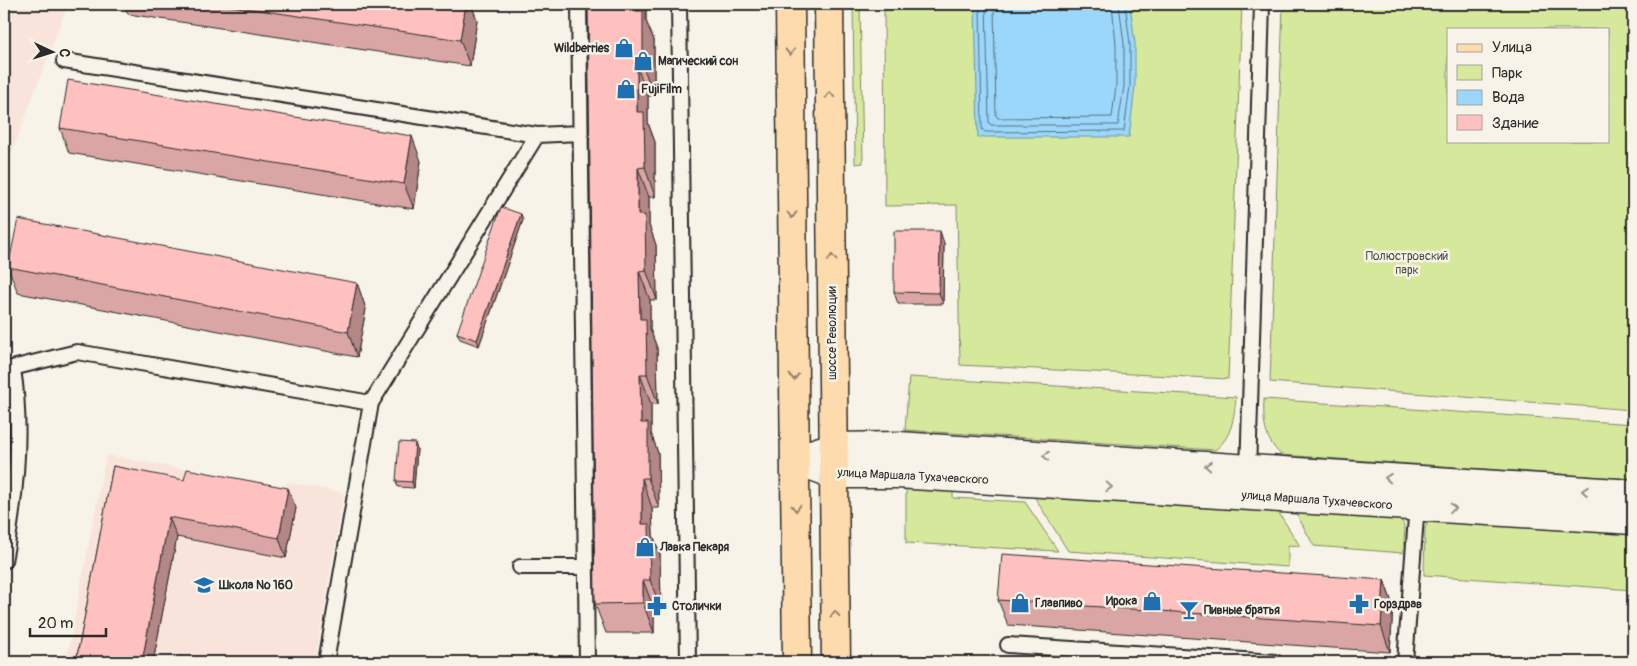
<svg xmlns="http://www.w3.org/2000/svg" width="1637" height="666" font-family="Pangolin,sans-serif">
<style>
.built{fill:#f9e4dc}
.green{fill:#d6e89c;stroke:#808a64;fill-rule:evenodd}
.water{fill:#9bd7fb;stroke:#6e92a8}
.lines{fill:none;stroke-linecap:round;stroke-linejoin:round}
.shore{stroke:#58707e;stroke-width:1}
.lane-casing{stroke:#2b2b2b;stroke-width:18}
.secondary-casing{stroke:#2b2b2b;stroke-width:31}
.primary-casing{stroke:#2b2b2b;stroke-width:31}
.lane{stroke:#f7f3e8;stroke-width:14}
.secondary{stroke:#f7f3e8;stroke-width:28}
.primary{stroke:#fedbac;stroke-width:28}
.wall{fill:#daa6a5;stroke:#2b2b2b}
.shaded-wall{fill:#b28786;stroke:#2b2b2b}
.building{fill:#fec1c0;stroke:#2b2b2b}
.oneway{stroke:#94836c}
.oneway2{stroke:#918f8a}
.labels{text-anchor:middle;stroke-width:5;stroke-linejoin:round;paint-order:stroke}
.poi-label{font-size:12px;font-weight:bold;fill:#2b2b2b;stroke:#f7f3e8;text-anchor:start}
.park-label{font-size:12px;fill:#4d5142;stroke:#f7f3e8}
.street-label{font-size:12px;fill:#2b2b2b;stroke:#f7f3e8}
</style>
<rect width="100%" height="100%" fill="#f7f3e8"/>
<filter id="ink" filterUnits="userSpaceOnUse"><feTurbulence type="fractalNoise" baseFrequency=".02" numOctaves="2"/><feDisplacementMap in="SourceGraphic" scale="10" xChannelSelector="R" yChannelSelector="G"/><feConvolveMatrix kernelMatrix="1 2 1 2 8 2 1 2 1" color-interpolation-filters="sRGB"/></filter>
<g filter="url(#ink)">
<path class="built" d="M 4,4 L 68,4 L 4,173 Z
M 106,455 L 286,488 L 287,482 L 344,493 L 315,662 L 66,662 Z"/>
<path class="green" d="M 853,4 L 860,4 L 863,163 L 855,164 Z
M 884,4 L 1242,4 L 1228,379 L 960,365 L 957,205 L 885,206 Z
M 1283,4 L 1633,4 L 1633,410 L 1270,382 ZM 1448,29 L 1608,29 L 1608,141 L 1448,141 Z
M 909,377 L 1236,397 C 1234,418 1232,437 1215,450 L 905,430 Z
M 1264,399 L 1633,424 L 1633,479 L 1281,455 C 1264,438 1263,423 1264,399 Z
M 906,486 L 953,488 L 953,498 L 1025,502 L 1058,551 L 906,543 Z
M 1032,493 L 1277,510 L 1300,546 L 1288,545 L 1288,567 L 1068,551 Z
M 1295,511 L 1401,519 L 1405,528 L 1403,553 L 1314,546 Z
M 1429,521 L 1633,534 L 1633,590 L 1424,575 L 1425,528 Z"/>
<path class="water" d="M 975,4 L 1130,4 L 1135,44 L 1135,86 L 1129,137 L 978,137 Z"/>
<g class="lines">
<path class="shore" d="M 980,4 L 982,129 L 985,132 L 1124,131 L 1130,86 L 1130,44 L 1125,4
M 986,4 L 989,123 L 991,125 L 1118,125 L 1124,86 L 1124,44 L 1119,4
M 994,4 L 996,116 L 998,118 L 1112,117 L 1116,86 L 1116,45 L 1112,4"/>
<defs>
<path id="lane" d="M 579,4 L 587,662
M 679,4 L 688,662
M 64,61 L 537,135
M 4,370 L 77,352 L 371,403
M 1248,473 L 1262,4
M 4,561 C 16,498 23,432 13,369
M 520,567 L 586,567
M 1008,645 L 1275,662
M 326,662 L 371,403 L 537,135 L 580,133
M 1405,662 L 1417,504"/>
<path id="secondary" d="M 811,454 L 833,447 L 899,446 L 1633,494
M 795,460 L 834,474 L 897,474 L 1633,520"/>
<path id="primary" d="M 790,4 L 797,662
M 829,4 L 836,662"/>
</defs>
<use href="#lane" class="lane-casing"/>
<use href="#secondary" class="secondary-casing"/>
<use href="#primary" class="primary-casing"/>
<use href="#lane" class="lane"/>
<use href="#secondary" class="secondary"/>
<use href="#primary" class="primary"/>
</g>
<path class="wall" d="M 124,4 L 471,4 L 477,20 L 470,66 L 128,14 Z
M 588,4 L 646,4 L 646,21 L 654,40 L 654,96 L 648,96 L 648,123 L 655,142 L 655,197 L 649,197 L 649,225 L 656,245 L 657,300 L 650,300 L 650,329 L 657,348 L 658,404 L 651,404 L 651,433 L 658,453 L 659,508 L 652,508 L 653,535 L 660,554 L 661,609 L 654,609 L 654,633 L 606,633 L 595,604 Z
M 60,128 L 421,161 L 414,209 L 69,153 Z
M 523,220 L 479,346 L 460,339 L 457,333 Z
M 944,243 L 943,304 L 898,304 L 894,292 Z
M 8,267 L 357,283 L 366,309 L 357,357 L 18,293 Z
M 417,449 L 414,488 L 398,487 L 396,481 Z
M 113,466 L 296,508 L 286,558 L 177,537 L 153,662 L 76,662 Z
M 1384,580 L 1393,606 L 1390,652 L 1008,625 L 998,600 Z"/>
<path class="shaded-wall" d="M 466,4 L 471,4 L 477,20 L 470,66 L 460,40 Z
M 636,4 L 646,4 L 646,21 L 654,40 L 654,96 L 643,66 L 636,11 Z
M 637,66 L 648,96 L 648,123 L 655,142 L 655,197 L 645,167 L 637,112 Z
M 412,136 L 421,161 L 414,209 L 404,184 Z
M 638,168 L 649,197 L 649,225 L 656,245 L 657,300 L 646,270 L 638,215 Z
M 521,214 L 523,220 L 479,346 L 477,340 Z
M 940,231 L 944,243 L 943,304 L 939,293 Z
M 639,271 L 650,300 L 650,329 L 657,348 L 658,404 L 647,374 L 640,319 Z
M 357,283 L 366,309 L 357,357 L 348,332 Z
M 640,374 L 651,404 L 651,433 L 658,453 L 659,508 L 648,478 L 641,423 Z
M 415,443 L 417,449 L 414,488 L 412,482 Z
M 642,478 L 652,508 L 653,535 L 660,554 L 661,609 L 650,580 L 642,524 Z
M 288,488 L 296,508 L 286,558 L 279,538 Z
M 169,517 L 177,537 L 153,662 L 142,662 Z
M 643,580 L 654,609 L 654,633 L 643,603 Z
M 1384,580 L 1393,606 L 1390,652 L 1381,626 Z"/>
<path class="building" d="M 218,4 L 466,4 L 460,40 Z
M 588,4 L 636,4 L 636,11 L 643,11 L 643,66 L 637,66 L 637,112 L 644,112 L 645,167 L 638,168 L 638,215 L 645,215 L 646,270 L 639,271 L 640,319 L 646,319 L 647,374 L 640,374 L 641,423 L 648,423 L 648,478 L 642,478 L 642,524 L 649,524 L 650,580 L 643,580 L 643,603 L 595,604 Z
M 68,80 L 412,136 L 404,184 L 60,128 Z
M 501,207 L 521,214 L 477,340 L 457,333 Z
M 18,219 L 357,283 L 348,332 L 8,267 Z
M 894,231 L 940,231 L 939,293 L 894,292 Z
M 399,442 L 415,443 L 412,482 L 396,481 Z
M 113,466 L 184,480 L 187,469 L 288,488 L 279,538 L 169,517 L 142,662 L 76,662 Z
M 1002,554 L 1384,580 L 1381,626 L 998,600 Z"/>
<defs><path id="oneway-chevron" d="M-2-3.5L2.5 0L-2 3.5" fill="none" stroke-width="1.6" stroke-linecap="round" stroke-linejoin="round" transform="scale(1.25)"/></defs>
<g class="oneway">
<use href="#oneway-chevron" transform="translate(790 52) rotate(89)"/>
<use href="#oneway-chevron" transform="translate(830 95) rotate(-91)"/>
<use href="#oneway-chevron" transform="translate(792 215) rotate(89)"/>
<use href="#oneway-chevron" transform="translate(832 258) rotate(-91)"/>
<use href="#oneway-chevron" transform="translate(794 377) rotate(89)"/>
<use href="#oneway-chevron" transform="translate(796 508) rotate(89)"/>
<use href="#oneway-chevron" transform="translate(835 614) rotate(-91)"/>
</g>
<g class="oneway2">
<use href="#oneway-chevron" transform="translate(1046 456) rotate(-176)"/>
<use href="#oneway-chevron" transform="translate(1208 466) rotate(-176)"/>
<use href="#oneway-chevron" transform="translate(1388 478) rotate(-176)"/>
<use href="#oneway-chevron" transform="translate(1109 487) rotate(3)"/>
<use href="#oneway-chevron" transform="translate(1585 491) rotate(-176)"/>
<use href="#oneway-chevron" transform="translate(1453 508) rotate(4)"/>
</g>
</g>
<defs>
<symbol id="shop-bare" viewBox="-9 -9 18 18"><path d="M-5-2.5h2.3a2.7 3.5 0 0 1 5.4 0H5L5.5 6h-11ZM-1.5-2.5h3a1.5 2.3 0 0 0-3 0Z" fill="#1f6fb2" stroke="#f7f3e8" stroke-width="2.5" paint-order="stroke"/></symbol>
<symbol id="school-bare" viewBox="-9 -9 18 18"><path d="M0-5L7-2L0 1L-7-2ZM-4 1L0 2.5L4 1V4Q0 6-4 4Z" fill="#1f6fb2" stroke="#f7f3e8" stroke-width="2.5" paint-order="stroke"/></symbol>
<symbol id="pharmacy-bare" viewBox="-9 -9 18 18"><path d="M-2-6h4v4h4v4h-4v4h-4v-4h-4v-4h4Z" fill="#1f6fb2" stroke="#f7f3e8" stroke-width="2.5" paint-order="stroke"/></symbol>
<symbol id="bar-bare" viewBox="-9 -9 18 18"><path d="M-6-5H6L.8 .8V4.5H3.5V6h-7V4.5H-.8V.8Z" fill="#1f6fb2" stroke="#f7f3e8" stroke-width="2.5" paint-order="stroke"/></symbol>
</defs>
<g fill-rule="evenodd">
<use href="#shop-bare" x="610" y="34" width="28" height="28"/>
<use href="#shop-bare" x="629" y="47" width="28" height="28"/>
<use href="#shop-bare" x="612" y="75" width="28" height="28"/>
<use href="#shop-bare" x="631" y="533" width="28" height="28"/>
<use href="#school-bare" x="190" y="571" width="28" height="28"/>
<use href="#shop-bare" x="1138" y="587" width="28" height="28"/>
<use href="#shop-bare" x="1006" y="589" width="28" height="28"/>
<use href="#pharmacy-bare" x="1345" y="590" width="28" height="28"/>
<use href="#pharmacy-bare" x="643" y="592" width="28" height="28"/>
<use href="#bar-bare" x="1175" y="596" width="28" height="28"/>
</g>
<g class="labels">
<g class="poi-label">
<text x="609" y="52" text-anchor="end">Wildberries</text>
<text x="658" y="65">Магический сон</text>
<text x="641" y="93">FujiFilm</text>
<text x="660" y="551">Лавка Пекаря</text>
<text x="219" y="589">Школа № 160</text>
<text x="1137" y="605" text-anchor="end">Ирока</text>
<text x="1035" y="607">Главпиво</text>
<text x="1374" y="608">Горздрав</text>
<text x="672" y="610">Столички</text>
<text x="1204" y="614">Пивные братья</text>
</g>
<g class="park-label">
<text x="1407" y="260">Полюстровский<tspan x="1407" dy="14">парк</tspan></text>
</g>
<g class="street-label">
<text transform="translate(832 333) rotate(-90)" y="4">шоссе Революции</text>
<text transform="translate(913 476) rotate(3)" y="4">улица Маршала Тухачевского</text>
<text transform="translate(1317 500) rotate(4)" y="4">улица Маршала Тухачевского</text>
</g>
</g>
<rect width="1637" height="666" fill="none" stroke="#f7f3e8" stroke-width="20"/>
<rect x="10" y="10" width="1617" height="646" fill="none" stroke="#2b2b2b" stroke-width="2" filter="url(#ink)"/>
<rect x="1447" y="28" width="162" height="115" fill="#f7f3e8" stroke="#a5a39c"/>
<rect x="1457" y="44" width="25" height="8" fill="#fedbac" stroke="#a5a39c"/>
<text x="1492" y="52" font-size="15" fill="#2b2b2b">Улица</text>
<rect x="1457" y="65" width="25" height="15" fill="#d6e89c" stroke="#a5a39c"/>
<text x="1492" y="78" font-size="15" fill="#2b2b2b">Парк</text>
<rect x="1457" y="90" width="25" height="15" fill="#9bd7fb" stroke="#a5a39c"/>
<text x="1492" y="102" font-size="15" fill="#2b2b2b">Вода</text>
<rect x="1457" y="115" width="25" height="15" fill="#fec1c0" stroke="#a5a39c"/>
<text x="1492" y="128" font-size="15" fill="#2b2b2b">Здание</text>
<g transform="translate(52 52) rotate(94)" stroke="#f7f3e8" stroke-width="4" paint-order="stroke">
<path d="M0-4L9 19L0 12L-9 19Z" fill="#2b2b2b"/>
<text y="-8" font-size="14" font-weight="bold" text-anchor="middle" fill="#2b2b2b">С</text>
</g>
<path d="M30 628v8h76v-8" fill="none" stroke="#2b2b2b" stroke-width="2.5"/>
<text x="38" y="628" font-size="15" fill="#2b2b2b" stroke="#f7f3e8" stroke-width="4" paint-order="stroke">20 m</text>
</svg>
